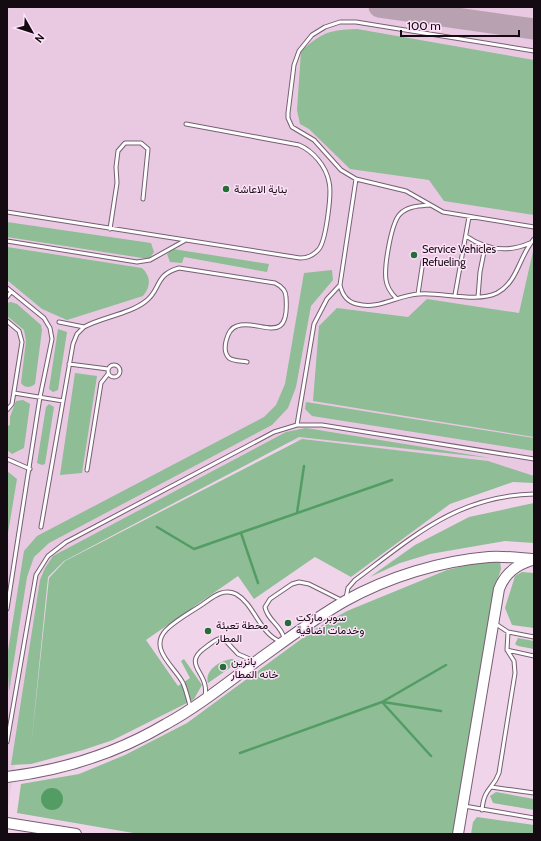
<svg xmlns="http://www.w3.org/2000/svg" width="541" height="841" font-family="Cabin,Vazirmatn,sans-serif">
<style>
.built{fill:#e9c8e2}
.green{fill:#8ebd96}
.water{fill:#539d64}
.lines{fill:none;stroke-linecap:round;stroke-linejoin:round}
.stream{stroke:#539d64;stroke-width:2.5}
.taxiway{stroke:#b8a2b2;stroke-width:21}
.service-casing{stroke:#765f72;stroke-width:5}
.primary-casing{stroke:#765f72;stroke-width:12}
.service{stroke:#fff;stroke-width:3}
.primary{stroke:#fff;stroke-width:10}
.poi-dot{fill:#256c38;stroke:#fde2f8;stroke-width:1.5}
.labels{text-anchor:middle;stroke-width:3;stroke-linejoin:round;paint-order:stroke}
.poi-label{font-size:11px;fill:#140b12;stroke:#fde2f8;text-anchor:start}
</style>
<rect width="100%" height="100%" fill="#f0d5ea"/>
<path class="built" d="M 7,7 L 534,7 L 534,477 L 295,441 L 288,443 L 50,567 L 7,811 Z"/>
<path class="green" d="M 357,29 L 534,60 L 534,215 L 444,201 L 429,180 L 350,169 L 309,129 L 300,124 L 297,110 L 301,51 C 323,32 329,30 357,29 Z
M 7,222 L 151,243 L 154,252 L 149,259 L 7,237 Z
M 7,247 L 142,268 C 151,276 151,287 143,296 L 67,320 L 42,309 L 7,280 Z
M 534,247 L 534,437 L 313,401 L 319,326 L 337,308 L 408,317 L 427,299 L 519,313 Z
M 173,249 L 269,264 L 267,272 L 184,257 L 182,263 L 170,262 L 167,254 Z
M 332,270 L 333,280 L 311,306 L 296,387 L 288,408 L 272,425 L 49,543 L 34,557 L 27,577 L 9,692 L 7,657 L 24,551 L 37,536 L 264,417 L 276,405 L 285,384 L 304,273 Z
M 11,302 L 17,304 L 41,325 L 42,330 L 35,384 C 30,388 25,388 21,383 L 26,341 L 24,330 L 7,316 L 7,303 Z
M 58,329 L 67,332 L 58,390 L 53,392 L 49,389 Z
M 75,373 L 97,376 L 82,473 L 60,475 Z
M 23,400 L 30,404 L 24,448 L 12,454 L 7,450 L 7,426 L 10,425 L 10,417 L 16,401 Z
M 306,402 L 534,438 L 534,451 L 312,416 L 305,409 Z
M 49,404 L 54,407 L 45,464 L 42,465 L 37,463 L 46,407 Z
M 306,428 L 491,458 L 299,437 L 64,561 L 48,577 L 31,747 L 49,578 L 65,561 L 302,439 L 488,461 L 534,476 L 534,483 L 513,482 L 450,504 L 351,577 L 315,557 L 254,599 L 238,576 L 146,640 L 178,686 L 190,678 L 181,661 L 184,659 L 202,685 L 194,699 L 189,702 L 113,740 L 83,750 L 31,764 L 11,765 L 40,580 L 45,568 L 53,556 L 286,432 Z
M 7,471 L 17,479 L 7,539 Z
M 534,503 L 534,543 L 505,541 L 430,554 L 400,563 L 370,577 L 415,545 L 469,517 Z
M 500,560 L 501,569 L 494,590 L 453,834 L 139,834 L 17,813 L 21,784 L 79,774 L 125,755 L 187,723 L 315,629 L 347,611 L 447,570 L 484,561 Z
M 522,572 L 534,573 L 534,628 L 512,625 L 505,608 L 515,576 Z
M 518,638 L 534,641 L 534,649 L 518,646 L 515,644 Z
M 232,659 L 240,661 L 208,683 C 204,670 221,660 232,659 Z
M 496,792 L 534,799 L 534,810 L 493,803 L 490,796 Z
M 477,817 L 534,825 L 534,834 L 471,834 L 473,822 Z"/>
<path class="water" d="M41 799a11 11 0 1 1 22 0a11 11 0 1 1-22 0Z"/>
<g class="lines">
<path class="stream" d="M 297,513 L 304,466
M 157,527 L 194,549 L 392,480
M 241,533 L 258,583
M 382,702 L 431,756
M 383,702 L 441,711
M 240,753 L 382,702 L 446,665"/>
<path class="taxiway" d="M 379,7 L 534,29"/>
<defs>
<path id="service" d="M 534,51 L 356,22 L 340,22 L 325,27 L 312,35 L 299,51 L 294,65 L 288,113 L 288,118 L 292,127 L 314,140 L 341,170 L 356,179 L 406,191 L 443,212 L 534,227
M 356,179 L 340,285 C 342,294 347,302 357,304 C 379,310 397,295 419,294 C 442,292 476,303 497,293 C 518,282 519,256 534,239
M 7,212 L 300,258 C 308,258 314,255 319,249 C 326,240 332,193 329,182 C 326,166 313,151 299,145 L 186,124
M 110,229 L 117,183 L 116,167 L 118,151 L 125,143 L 141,143 L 148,149 L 143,199
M 466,236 C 486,250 507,253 530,243
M 7,241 L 137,262 L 150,260 L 184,241
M 7,288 L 44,318 L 50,328 L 52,339 L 40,397 L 7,609
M 418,294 L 423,261
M 455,295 L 469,217
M 7,297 L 11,292
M 478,297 L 480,272 L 485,247
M 396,298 C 391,293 387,287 386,280 C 384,267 391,223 400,214 C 408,206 419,206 430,205
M 7,321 L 19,331 L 22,342 L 12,404 L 7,410
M 59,322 L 84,327
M 69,364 L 108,369
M108 371a6 6 0 1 1 12 0a6 6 0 1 1-12 0Z
M 14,393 L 63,401
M 297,425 L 314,324 L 327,299 L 340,285
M 7,459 L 30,469
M 87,470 L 101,383 L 108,374
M 41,527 L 73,344 L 77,334 L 84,327 C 102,317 130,314 146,301 C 161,290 154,275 179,268 L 275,283 C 281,286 286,290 286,297 C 290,349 259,318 237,326 C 227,329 221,350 229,358 C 233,361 241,361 247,362
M 346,598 L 348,588 L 355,580 C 414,536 457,496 534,494
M 496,624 L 508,632 L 534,637
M 284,638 C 281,625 267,620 265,607 L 270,599 L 292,584 L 299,582 L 309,584 L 343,601
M 507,650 L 534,656
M 205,696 C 210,672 180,665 206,647 C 212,643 216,638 223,638 L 238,654 L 252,660
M 190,706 C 188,698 186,690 183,683 C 175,667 148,649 166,630 C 176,620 191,612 203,604 C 213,597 223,588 236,594 C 254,604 259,632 279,641
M 7,742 L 36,575 L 48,556 L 66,542 L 274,432 L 297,425 L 322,425 L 534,459
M 491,787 L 534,793
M 464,806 L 534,818
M 482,810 C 484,787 493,790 499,773 L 515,673 L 514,661 L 507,650 L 508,632"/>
<path id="primary" d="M 7,777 C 64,770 117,753 166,724 C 199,706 228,682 258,660 C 286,640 315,618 345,601 C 388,577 440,561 489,557 C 504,556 519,558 534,559
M 7,823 L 76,834
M 458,834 L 499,589 C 505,573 516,565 532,560"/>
</defs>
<use href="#service" class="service-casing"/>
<use href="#primary" class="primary-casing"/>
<use href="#service" class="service"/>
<use href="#primary" class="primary"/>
</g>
<g class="poi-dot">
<circle cx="226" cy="189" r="4"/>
<circle cx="414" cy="255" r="4"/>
<circle cx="288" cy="623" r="4"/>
<circle cx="208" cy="631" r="4"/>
<circle cx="223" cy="667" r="4"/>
</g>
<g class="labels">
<g class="poi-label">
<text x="234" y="193">بناية الاعاشة</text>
<text x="422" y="253">Service Vehicles<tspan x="422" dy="13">Refueling</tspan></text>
<text x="296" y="621">سوبر ماركت<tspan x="296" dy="13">وخدمات اضافية</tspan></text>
<text x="216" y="629">محطة تعبئة<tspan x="216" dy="13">المطار</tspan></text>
<text x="231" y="665">بانزين<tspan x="231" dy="13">خانه المطار</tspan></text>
</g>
</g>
<rect width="541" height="841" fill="none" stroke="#140b12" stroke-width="16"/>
<g transform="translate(32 32) rotate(129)" stroke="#fde2f8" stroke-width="3" paint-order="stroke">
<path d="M0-3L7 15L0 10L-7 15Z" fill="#140b12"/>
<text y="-6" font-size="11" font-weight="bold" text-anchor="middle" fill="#140b12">N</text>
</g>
<path d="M401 30v6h118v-6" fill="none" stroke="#140b12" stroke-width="2"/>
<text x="407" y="30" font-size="12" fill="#140b12" stroke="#fde2f8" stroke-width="3" paint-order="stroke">100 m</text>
</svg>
